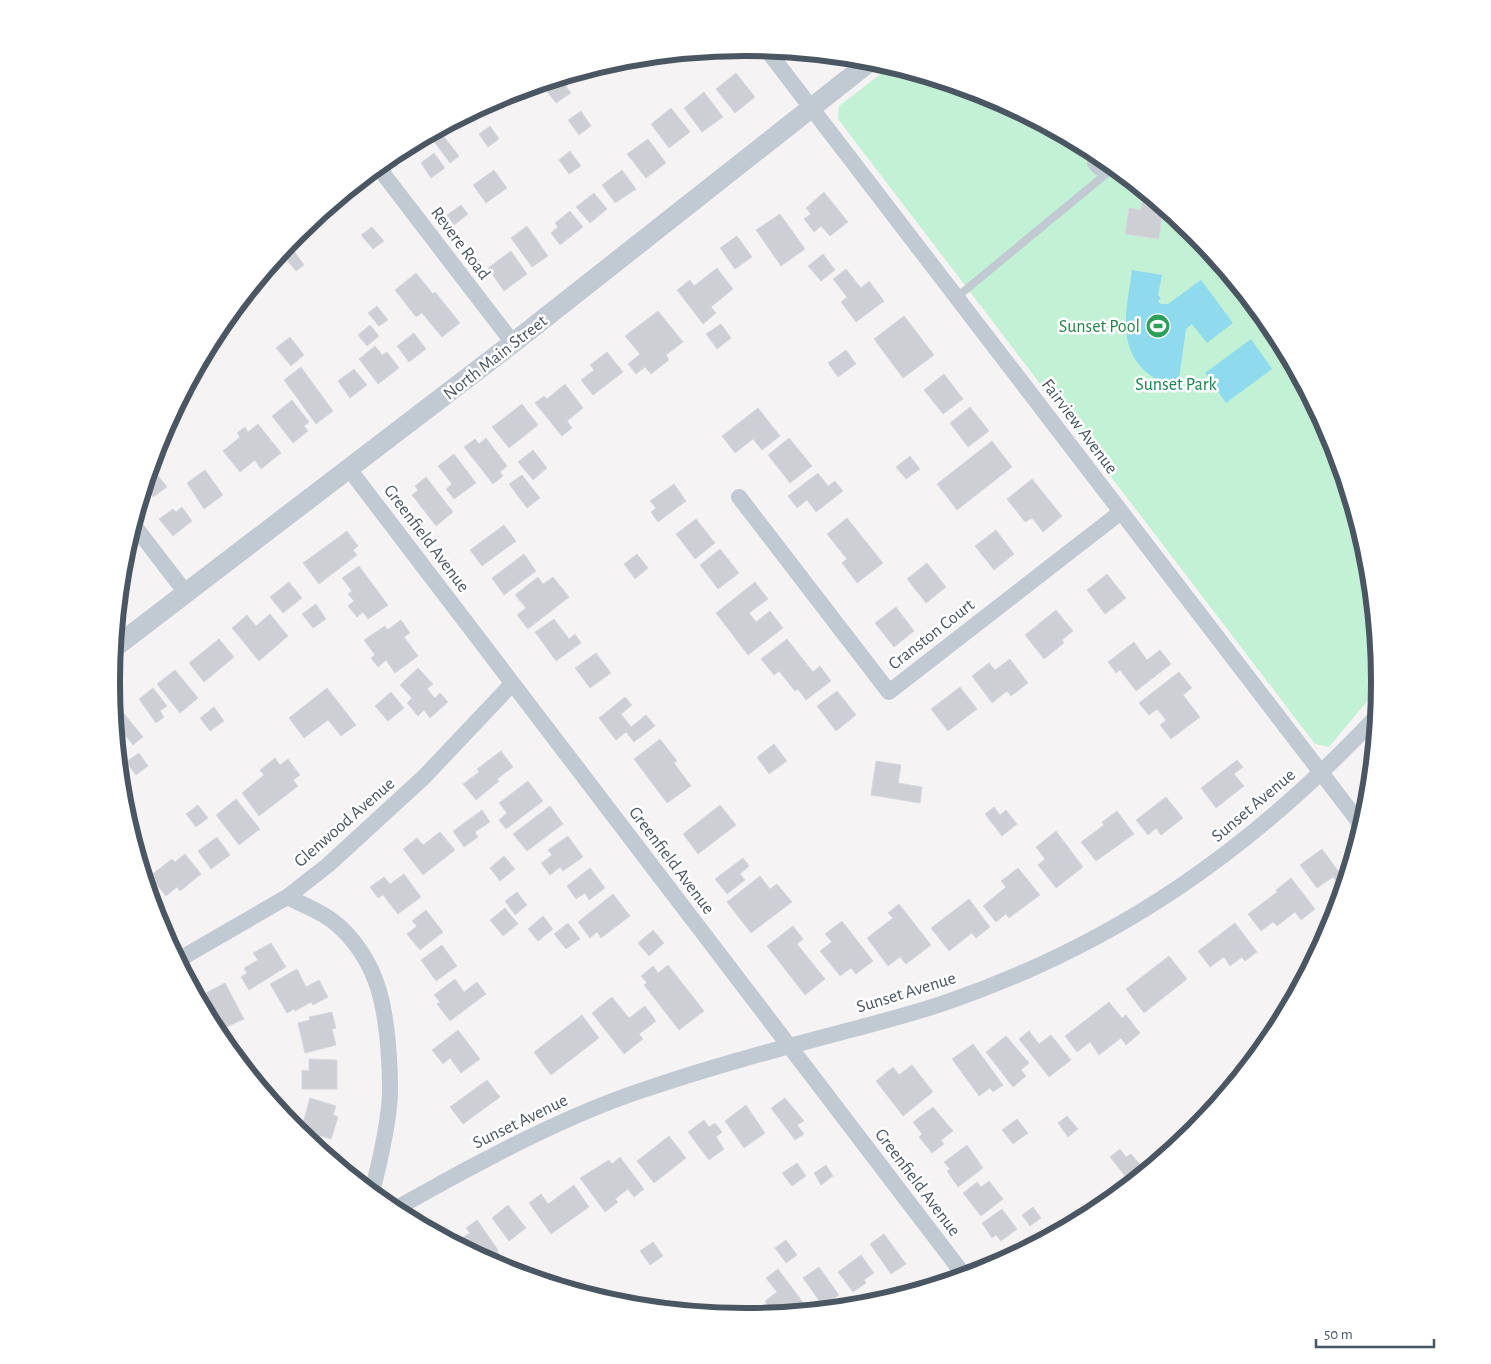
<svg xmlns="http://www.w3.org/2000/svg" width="1491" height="1364" font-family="'Alegreya Sans',sans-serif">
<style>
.green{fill:#c3f1d5}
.water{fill:#90daee}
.building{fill:#cdcfd5;stroke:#d7d9de}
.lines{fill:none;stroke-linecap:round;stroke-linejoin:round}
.service{stroke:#c1cad2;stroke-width:8}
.minor{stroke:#c1cad2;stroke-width:16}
.tertiary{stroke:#c1cad2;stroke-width:20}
.labels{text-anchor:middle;stroke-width:5;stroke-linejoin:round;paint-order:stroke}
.street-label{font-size:18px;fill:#4a5661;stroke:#fff}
.leisure-label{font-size:18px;fill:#27864d;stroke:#fff;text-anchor:end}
.park-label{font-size:18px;fill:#17864f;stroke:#fff}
.rim{fill:none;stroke:#4a5661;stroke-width:6}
</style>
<rect width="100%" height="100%" fill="#f5f3f3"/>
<path class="green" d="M 891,66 L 989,96 L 1098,155 L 1194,234 L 1273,330 L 1332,439 L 1368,559 L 1379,687 L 1329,747 L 1315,744 L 838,119 L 839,106 Z"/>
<path class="water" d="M 1132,270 L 1162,275 L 1158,295 L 1161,298 L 1158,301 L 1161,304 L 1168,304 L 1201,280 L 1233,323 L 1207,343 L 1192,324 L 1186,329 L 1178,386 C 1163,384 1151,378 1141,367 C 1117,340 1128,302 1132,270 Z
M 1251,339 L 1272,369 L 1226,403 L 1205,373 Z"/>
<path class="building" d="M 736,73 L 755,97 L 735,113 L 716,89 Z
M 560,78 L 571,93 L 556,103 L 545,89 Z
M 525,89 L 511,99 L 508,94 Z
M 704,92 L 723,117 L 702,132 L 684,108 Z
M 671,108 L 690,132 L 669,148 L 651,124 Z
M 581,111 L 591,126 L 579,135 L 568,120 Z
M 490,126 L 499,139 L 488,147 L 479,134 Z
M 442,134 L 459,156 L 450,163 L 433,140 Z
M 648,139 L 666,163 L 646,178 L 627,154 Z
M 570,151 L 581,166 L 569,174 L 559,160 Z
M 434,153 L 445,168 L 431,178 L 421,163 Z
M 494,170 L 507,188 L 486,203 L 473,185 Z
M 622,170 L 636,189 L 615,203 L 602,185 Z
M 824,192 L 848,222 L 830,236 L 821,226 L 814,232 L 804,219 L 811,214 L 806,208 Z
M 1143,192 L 1175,217 L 1162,215 L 1159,239 L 1125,234 L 1129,208 L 1141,210 Z
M 594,193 L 607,209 L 590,223 L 576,207 Z
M 461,205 L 468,214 L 454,225 L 447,215 Z
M 570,211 L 583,227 L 560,245 L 551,233 L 558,227 L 555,223 Z
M 321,214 L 323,216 L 303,230 L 302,229 Z
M 780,214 L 805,249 L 781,266 L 756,230 Z
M 527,226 L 548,256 L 532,267 L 511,238 Z
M 372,227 L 384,241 L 373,249 L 361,235 Z
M 737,236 L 752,257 L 735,269 L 720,248 Z
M 291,247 L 304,265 L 296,271 L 282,254 Z
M 511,251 L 527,274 L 504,291 L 488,268 Z
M 823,254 L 835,270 L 821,281 L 808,266 Z
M 717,268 L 733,289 L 711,307 L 716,313 L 703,324 L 677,290 L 690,280 L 694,286 Z
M 846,269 L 861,288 L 869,281 L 884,301 L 856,322 L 841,302 L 847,297 L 833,279 Z
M 416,273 L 433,294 L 435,292 L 460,323 L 442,337 L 422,313 L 416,317 L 395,290 Z
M 377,306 L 388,320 L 379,326 L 368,313 Z
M 658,311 L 683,342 L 666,355 L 669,360 L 651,374 L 645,367 L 636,374 L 628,364 L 640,354 L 625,336 Z
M 904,316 L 934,355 L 903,378 L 874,339 Z
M 721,324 L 731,338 L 717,349 L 706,334 Z
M 370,325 L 379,336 L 367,346 L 358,335 Z
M 414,333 L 426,349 L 409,362 L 397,346 Z
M 290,337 L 304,355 L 291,366 L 276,348 Z
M 375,346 L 382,355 L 387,352 L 399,368 L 378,384 L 359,359 Z
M 846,350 L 856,364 L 838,377 L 828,363 Z
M 607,352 L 623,372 L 593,395 L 581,380 L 594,370 L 590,365 Z
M 301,367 L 333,411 L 316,424 L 284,380 Z
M 354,369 L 367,385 L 350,398 L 338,381 Z
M 944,374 L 963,399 L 943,414 L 924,390 Z
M 565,384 L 583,408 L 567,421 L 572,428 L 562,436 L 535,403 L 544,396 L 547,399 Z
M 292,400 L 309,422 L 304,426 L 308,431 L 293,443 L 272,416 Z
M 522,404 L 538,425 L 509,448 L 492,427 Z
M 970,407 L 989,431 L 968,447 L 950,423 Z
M 758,408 L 780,436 L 762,450 L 753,439 L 735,453 L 722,436 Z
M 258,424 L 281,453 L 261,469 L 255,460 L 240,472 L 223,451 L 240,437 L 237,433 L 245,427 L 248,432 Z
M 486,438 L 507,466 L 500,472 L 503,476 L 493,484 L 464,447 L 475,439 L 479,444 Z
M 789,438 L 812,466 L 790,483 L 768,455 Z
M 992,441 L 1012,467 L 957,510 L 937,484 Z
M 533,450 L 547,468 L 533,480 L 518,462 Z
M 454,454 L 476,483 L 454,499 L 446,489 L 452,484 L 438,466 Z
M 910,456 L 920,469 L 906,479 L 896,467 Z
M 205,470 L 223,495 L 204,509 L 187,483 Z
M 156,473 L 167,487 L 153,497 L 145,487 L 147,479 Z
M 818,473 L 828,486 L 835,481 L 843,491 L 816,512 L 807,500 L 797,508 L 788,496 Z
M 522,475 L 540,498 L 527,508 L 509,484 Z
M 426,477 L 453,512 L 436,526 L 412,495 L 418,490 L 415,486 Z
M 1032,479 L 1062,516 L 1043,532 L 1032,518 L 1025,522 L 1007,499 Z
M 674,484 L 686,501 L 658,522 L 651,512 L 656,508 L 650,501 Z
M 182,507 L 192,521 L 173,536 L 159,519 L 173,509 L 176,512 Z
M 847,518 L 883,563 L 857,583 L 842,563 L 847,559 L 827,534 Z
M 696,519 L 715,543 L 695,559 L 676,534 Z
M 504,525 L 516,541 L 482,566 L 470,550 Z
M 996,530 L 1014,554 L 994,570 L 975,546 Z
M 347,531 L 358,546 L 353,550 L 357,555 L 319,584 L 303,563 Z
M 720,549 L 739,573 L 718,589 L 700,565 Z
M 524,554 L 536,571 L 504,595 L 492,578 Z
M 637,554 L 648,568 L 635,579 L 624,564 Z
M 123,560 L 131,570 L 121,577 Z
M 927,563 L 946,587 L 926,603 L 907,579 Z
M 359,566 L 388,605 L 368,619 L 363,612 L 357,617 L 348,606 L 354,601 L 348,594 L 352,591 L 342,578 Z
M 1107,574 L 1126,598 L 1105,614 L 1087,590 Z
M 538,577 L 543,584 L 553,577 L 569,597 L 528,629 L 517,615 L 526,608 L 515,595 Z
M 289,582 L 302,598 L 283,613 L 270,597 Z
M 755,582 L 768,599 L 749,613 L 756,622 L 770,611 L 783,628 L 748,655 L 716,613 Z
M 316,604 L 326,619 L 313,628 L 302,614 Z
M 896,607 L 914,631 L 894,647 L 875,623 Z
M 1056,610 L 1073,631 L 1062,640 L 1064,643 L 1044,659 L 1025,635 Z
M 270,614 L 288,636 L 259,661 L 232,628 L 247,615 L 256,626 Z
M 554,619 L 569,639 L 575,634 L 581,643 L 556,661 L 535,632 Z
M 401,620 L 410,633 L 404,637 L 418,656 L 395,673 L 386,660 L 378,667 L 371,658 L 375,655 L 364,640 L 385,626 L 387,630 Z
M 219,639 L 234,657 L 204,682 L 189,663 Z
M 787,639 L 813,672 L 820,666 L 831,681 L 806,700 L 798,689 L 795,691 L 779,671 L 774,675 L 761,659 Z
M 1134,642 L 1147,660 L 1160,650 L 1171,664 L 1136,691 L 1120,670 L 1116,673 L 1108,662 Z
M 596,653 L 611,673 L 590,688 L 575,668 Z
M 1010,659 L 1028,683 L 1011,696 L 1007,691 L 992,703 L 972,676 L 989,663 L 995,670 Z
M 418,668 L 433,684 L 427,689 L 435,698 L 440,693 L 448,702 L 430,718 L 424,710 L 418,716 L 407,703 L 412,698 L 400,685 Z
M 175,670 L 198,698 L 180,713 L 157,684 Z
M 1179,672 L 1192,688 L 1183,695 L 1200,717 L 1171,739 L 1160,725 L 1166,720 L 1157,709 L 1149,715 L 1139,703 Z
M 960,687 L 977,709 L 948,731 L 931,709 Z
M 153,688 L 167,706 L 160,711 L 164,717 L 156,723 L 139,699 Z
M 327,688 L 356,725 L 341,736 L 328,720 L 304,738 L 289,718 Z
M 837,691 L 856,715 L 836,731 L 817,706 Z
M 391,692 L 404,708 L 388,721 L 375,706 Z
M 625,697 L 632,705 L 621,714 L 631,727 L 646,715 L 655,726 L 634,742 L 626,732 L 616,740 L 599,718 Z
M 214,707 L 224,721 L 210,731 L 200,718 Z
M 122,711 L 143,737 L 133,745 L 126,736 L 117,743 L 115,718 Z
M 660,739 L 677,761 L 674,763 L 691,786 L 667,803 L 634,759 Z
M 774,744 L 787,761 L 769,774 L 757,757 Z
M 501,751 L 513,767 L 497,779 L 499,781 L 476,800 L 463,784 L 479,772 L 477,769 Z
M 139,753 L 148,766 L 136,775 L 126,762 Z
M 275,758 L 280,765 L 288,759 L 300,775 L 293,780 L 298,786 L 259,816 L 242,793 L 264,775 L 260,770 Z
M 1237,760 L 1243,767 L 1234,774 L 1244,786 L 1216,808 L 1201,788 Z
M 876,761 L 901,765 L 898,783 L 922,787 L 920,803 L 871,795 Z
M 122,765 L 130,777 L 122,783 L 119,767 Z
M 528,781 L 543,801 L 506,829 L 499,820 L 507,813 L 499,803 Z
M 1166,797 L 1183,818 L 1161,835 L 1156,828 L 1148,835 L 1136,820 Z
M 236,799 L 260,829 L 239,845 L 216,815 Z
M 198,805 L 208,818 L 196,827 L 186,814 Z
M 720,805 L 736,825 L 698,854 L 683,834 Z
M 550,806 L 563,824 L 527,851 L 513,834 Z
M 994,807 L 1000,815 L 1006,810 L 1017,824 L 1002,836 L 985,814 Z
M 482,810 L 490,822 L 475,832 L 478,837 L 464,847 L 453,831 Z
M 1117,811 L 1134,834 L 1096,861 L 1081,842 L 1104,825 L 1102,822 Z
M 1056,831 L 1083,867 L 1056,888 L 1038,865 L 1045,859 L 1036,847 Z
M 440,832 L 455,850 L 423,875 L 403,849 L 417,838 L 423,845 Z
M 568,836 L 583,857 L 563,871 L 560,867 L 550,875 L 541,863 L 552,855 L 548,850 Z
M 217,837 L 230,855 L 211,869 L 198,851 Z
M 1322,849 L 1341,875 L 1335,880 L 1333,877 L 1317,888 L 1300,865 Z
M 185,854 L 201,874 L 180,891 L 177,887 L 166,896 L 150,876 L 172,859 L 175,862 Z
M 504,856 L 515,869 L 500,881 L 490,868 Z
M 743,858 L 749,866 L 740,874 L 745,880 L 727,894 L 715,879 Z
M 590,868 L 605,888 L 589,900 L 585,893 L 576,899 L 567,886 Z
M 1018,868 L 1040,895 L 1009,918 L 1006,914 L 996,922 L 983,906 L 1006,887 L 1001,881 Z
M 404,874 L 421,897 L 398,914 L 383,895 L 378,898 L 370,887 L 384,877 L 390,884 Z
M 760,876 L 770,889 L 777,884 L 792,902 L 751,933 L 727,902 Z
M 1291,878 L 1315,909 L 1301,920 L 1295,912 L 1277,926 L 1273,922 L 1261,931 L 1248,914 L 1277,892 L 1276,890 Z
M 1345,881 L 1339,901 L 1332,891 Z
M 517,892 L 527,905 L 515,915 L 505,901 Z
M 613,894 L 630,916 L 601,938 L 597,932 L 590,938 L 578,922 Z
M 969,899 L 990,927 L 976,938 L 972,933 L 949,951 L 931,928 Z
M 899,904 L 931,945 L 906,964 L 900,957 L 888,966 L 867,938 L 893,918 L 888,913 Z
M 505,908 L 518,924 L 503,936 L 490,920 Z
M 426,910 L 443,932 L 420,950 L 407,934 L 417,926 L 412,921 Z
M 543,916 L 553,929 L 538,941 L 528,929 Z
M 842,921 L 873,961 L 856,974 L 851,968 L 840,976 L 820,951 L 832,942 L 825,934 Z
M 568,923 L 580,939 L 566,949 L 554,934 Z
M 1235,923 L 1257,952 L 1245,961 L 1242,957 L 1230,966 L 1224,957 L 1210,967 L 1198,951 Z
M 793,926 L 803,939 L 797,944 L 825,979 L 805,995 L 767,946 Z
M 653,930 L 664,943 L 649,956 L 638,943 Z
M 271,943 L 286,967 L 249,990 L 241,977 L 247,973 L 244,968 L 258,960 L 253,953 Z
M 442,945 L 457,966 L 436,981 L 421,960 Z
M 1169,956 L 1187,979 L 1144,1013 L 1126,989 Z
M 668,965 L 704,1011 L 679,1030 L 644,985 L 647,983 L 641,976 L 653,966 L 658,973 Z
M 297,969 L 306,987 L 319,980 L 328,997 L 313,1005 L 311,1002 L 295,1011 L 294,1009 L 287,1013 L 270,984 Z
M 455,979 L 464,992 L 477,982 L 486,994 L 450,1021 L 437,1004 L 440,1002 L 434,995 Z
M 225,983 L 244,1019 L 224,1028 L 206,993 Z
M 612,997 L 629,1018 L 645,1006 L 656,1021 L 639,1034 L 643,1039 L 624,1054 L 592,1013 Z
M 199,999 L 223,1034 L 220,1037 L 218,1034 Z
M 1109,1002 L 1122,1018 L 1126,1015 L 1140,1033 L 1126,1045 L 1121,1038 L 1099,1055 L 1090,1042 L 1077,1052 L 1065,1036 Z
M 332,1012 L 336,1028 L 332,1029 L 336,1045 L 305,1053 L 298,1023 L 310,1020 L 309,1017 Z
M 582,1015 L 599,1038 L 551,1075 L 534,1052 Z
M 458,1030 L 480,1059 L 461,1073 L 450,1058 L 443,1064 L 432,1050 Z
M 1029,1031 L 1039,1044 L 1051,1035 L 1071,1060 L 1049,1077 L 1019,1039 Z
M 1006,1036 L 1029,1063 L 1021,1070 L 1026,1076 L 1013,1087 L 986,1052 Z
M 973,1044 L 1003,1085 L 993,1092 L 990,1088 L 979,1096 L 952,1059 Z
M 309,1059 L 337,1060 L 337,1089 L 302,1089 L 302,1070 L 309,1071 Z
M 912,1065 L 933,1092 L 903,1116 L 876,1081 L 893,1067 L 899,1075 Z
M 487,1080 L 500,1097 L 463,1124 L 450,1107 Z
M 310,1098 L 336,1106 L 333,1115 L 338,1117 L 331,1139 L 301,1130 Z
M 785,1098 L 804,1121 L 797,1125 L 804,1134 L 795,1140 L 771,1108 Z
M 746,1105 L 765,1133 L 744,1148 L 725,1121 Z
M 933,1107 L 953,1131 L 941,1140 L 944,1144 L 932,1153 L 919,1137 L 922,1134 L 913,1122 Z
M 1067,1116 L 1078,1129 L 1068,1137 L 1058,1123 Z
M 1017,1119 L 1028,1133 L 1013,1144 L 1002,1130 Z
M 704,1120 L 709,1127 L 715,1123 L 722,1132 L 716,1137 L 724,1149 L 709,1160 L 688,1132 Z
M 669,1136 L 686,1158 L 654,1183 L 637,1161 Z
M 313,1142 L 335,1155 L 332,1160 L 313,1144 Z
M 967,1145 L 983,1168 L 958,1187 L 947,1171 L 950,1169 L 944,1162 Z
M 1120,1149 L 1126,1157 L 1131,1154 L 1144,1169 L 1129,1181 L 1110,1157 Z
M 620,1157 L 644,1189 L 634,1197 L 628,1189 L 615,1199 L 618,1202 L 605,1212 L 580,1178 L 609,1160 L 612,1164 Z
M 797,1163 L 806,1176 L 792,1186 L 782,1173 Z
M 826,1165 L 833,1176 L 821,1185 L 814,1173 Z
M 989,1181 L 1003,1199 L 981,1216 L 963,1193 L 977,1182 L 981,1187 Z
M 574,1185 L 589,1207 L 551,1234 L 529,1203 L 541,1194 L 548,1204 Z
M 508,1205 L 526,1228 L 509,1241 L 492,1218 Z
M 1033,1207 L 1041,1218 L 1030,1226 L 1022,1215 Z
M 1002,1209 L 1017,1229 L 1001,1241 L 996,1235 L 992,1238 L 982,1223 Z
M 477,1220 L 498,1250 L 497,1251 L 502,1259 L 495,1264 L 472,1252 L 462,1238 L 470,1233 L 466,1228 Z
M 884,1234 L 906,1264 L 891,1274 L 870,1244 Z
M 786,1240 L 797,1255 L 786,1263 L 775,1248 Z
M 1026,1240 L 1030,1246 L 1009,1257 L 1007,1255 Z
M 653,1242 L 663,1256 L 650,1265 L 640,1251 Z
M 861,1255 L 874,1273 L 864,1280 L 866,1283 L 853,1292 L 838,1272 Z
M 819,1267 L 839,1295 L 823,1306 L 803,1278 Z
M 778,1269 L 808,1309 L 806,1311 L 774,1314 L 765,1301 L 777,1292 L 766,1278 Z
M 757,1309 L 761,1315 L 746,1316 Z"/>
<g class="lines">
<path class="service" d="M 1092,151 L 1091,164 C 1097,174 1106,176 1116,169
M 957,297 L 1106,174"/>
<path class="minor" d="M 767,50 L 1362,826
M 378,167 L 513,343
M 349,469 L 964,1275
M 739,497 L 889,692 L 1121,512
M 133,524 L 186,593
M 287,897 C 306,906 327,914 342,929 C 379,965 386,1009 389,1058 C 390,1074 391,1091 389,1107 C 386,1135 379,1165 372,1192
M 178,960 L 287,897 L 328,865 L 424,777 L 512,684
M 393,1210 C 425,1193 455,1175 487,1159 C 538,1132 591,1107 646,1089 C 713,1066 782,1048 850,1030 C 883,1021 916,1013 947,1002 C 1119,943 1253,848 1377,716"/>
<path class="tertiary" d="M 114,648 L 513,343 L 872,60"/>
</g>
<defs>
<symbol id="stadium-disc" viewBox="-11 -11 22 22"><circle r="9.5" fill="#2e9e5b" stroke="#fff"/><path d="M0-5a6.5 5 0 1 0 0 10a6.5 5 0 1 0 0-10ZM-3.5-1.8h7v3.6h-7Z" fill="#fff"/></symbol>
</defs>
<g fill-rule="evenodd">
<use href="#stadium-disc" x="1144" y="312" width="28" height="28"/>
</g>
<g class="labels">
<g class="street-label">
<text transform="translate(461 243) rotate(53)" y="6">Revere Road</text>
<text transform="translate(495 357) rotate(-38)" y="6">North Main Street</text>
<text transform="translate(1080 426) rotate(53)" y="6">Fairview Avenue</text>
<text transform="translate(427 538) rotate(53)" y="6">Greenfield Avenue</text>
<text transform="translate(931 634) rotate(-38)" y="6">Cranston Court</text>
<text transform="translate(1253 805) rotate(-40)" y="6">Sunset Avenue</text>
<text transform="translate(344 822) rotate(-41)" y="6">Glenwood Avenue</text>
<text transform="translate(672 860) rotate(53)" y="6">Greenfield Avenue</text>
<text transform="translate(906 992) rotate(-17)" y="6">Sunset Avenue</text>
<text transform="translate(520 1121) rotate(-26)" y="6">Sunset Avenue</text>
<text transform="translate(918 1182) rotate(53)" y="6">Greenfield Avenue</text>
</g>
<g class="leisure-label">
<text x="1140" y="332">Sunset Pool</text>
</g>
<g class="park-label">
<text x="1176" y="390">Sunset Park</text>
</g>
</g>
<path d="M0 0H1491V1364H0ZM745 56H746A625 625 0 0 1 1371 681V683A625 625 0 0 1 746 1308H745A625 625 0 0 1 120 683V681A625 625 0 0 1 745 56Z" fill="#fff" fill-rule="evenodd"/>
<path class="rim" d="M745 56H746A625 625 0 0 1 1371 681V683A625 625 0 0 1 746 1308H745A625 625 0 0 1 120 683V681A625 625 0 0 1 745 56Z"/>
<path d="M1316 1339v8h118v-8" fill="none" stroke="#4a5661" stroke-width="2.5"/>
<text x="1324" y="1339" font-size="15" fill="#4a5661" stroke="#ffffff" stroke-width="4" paint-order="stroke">50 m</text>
</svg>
